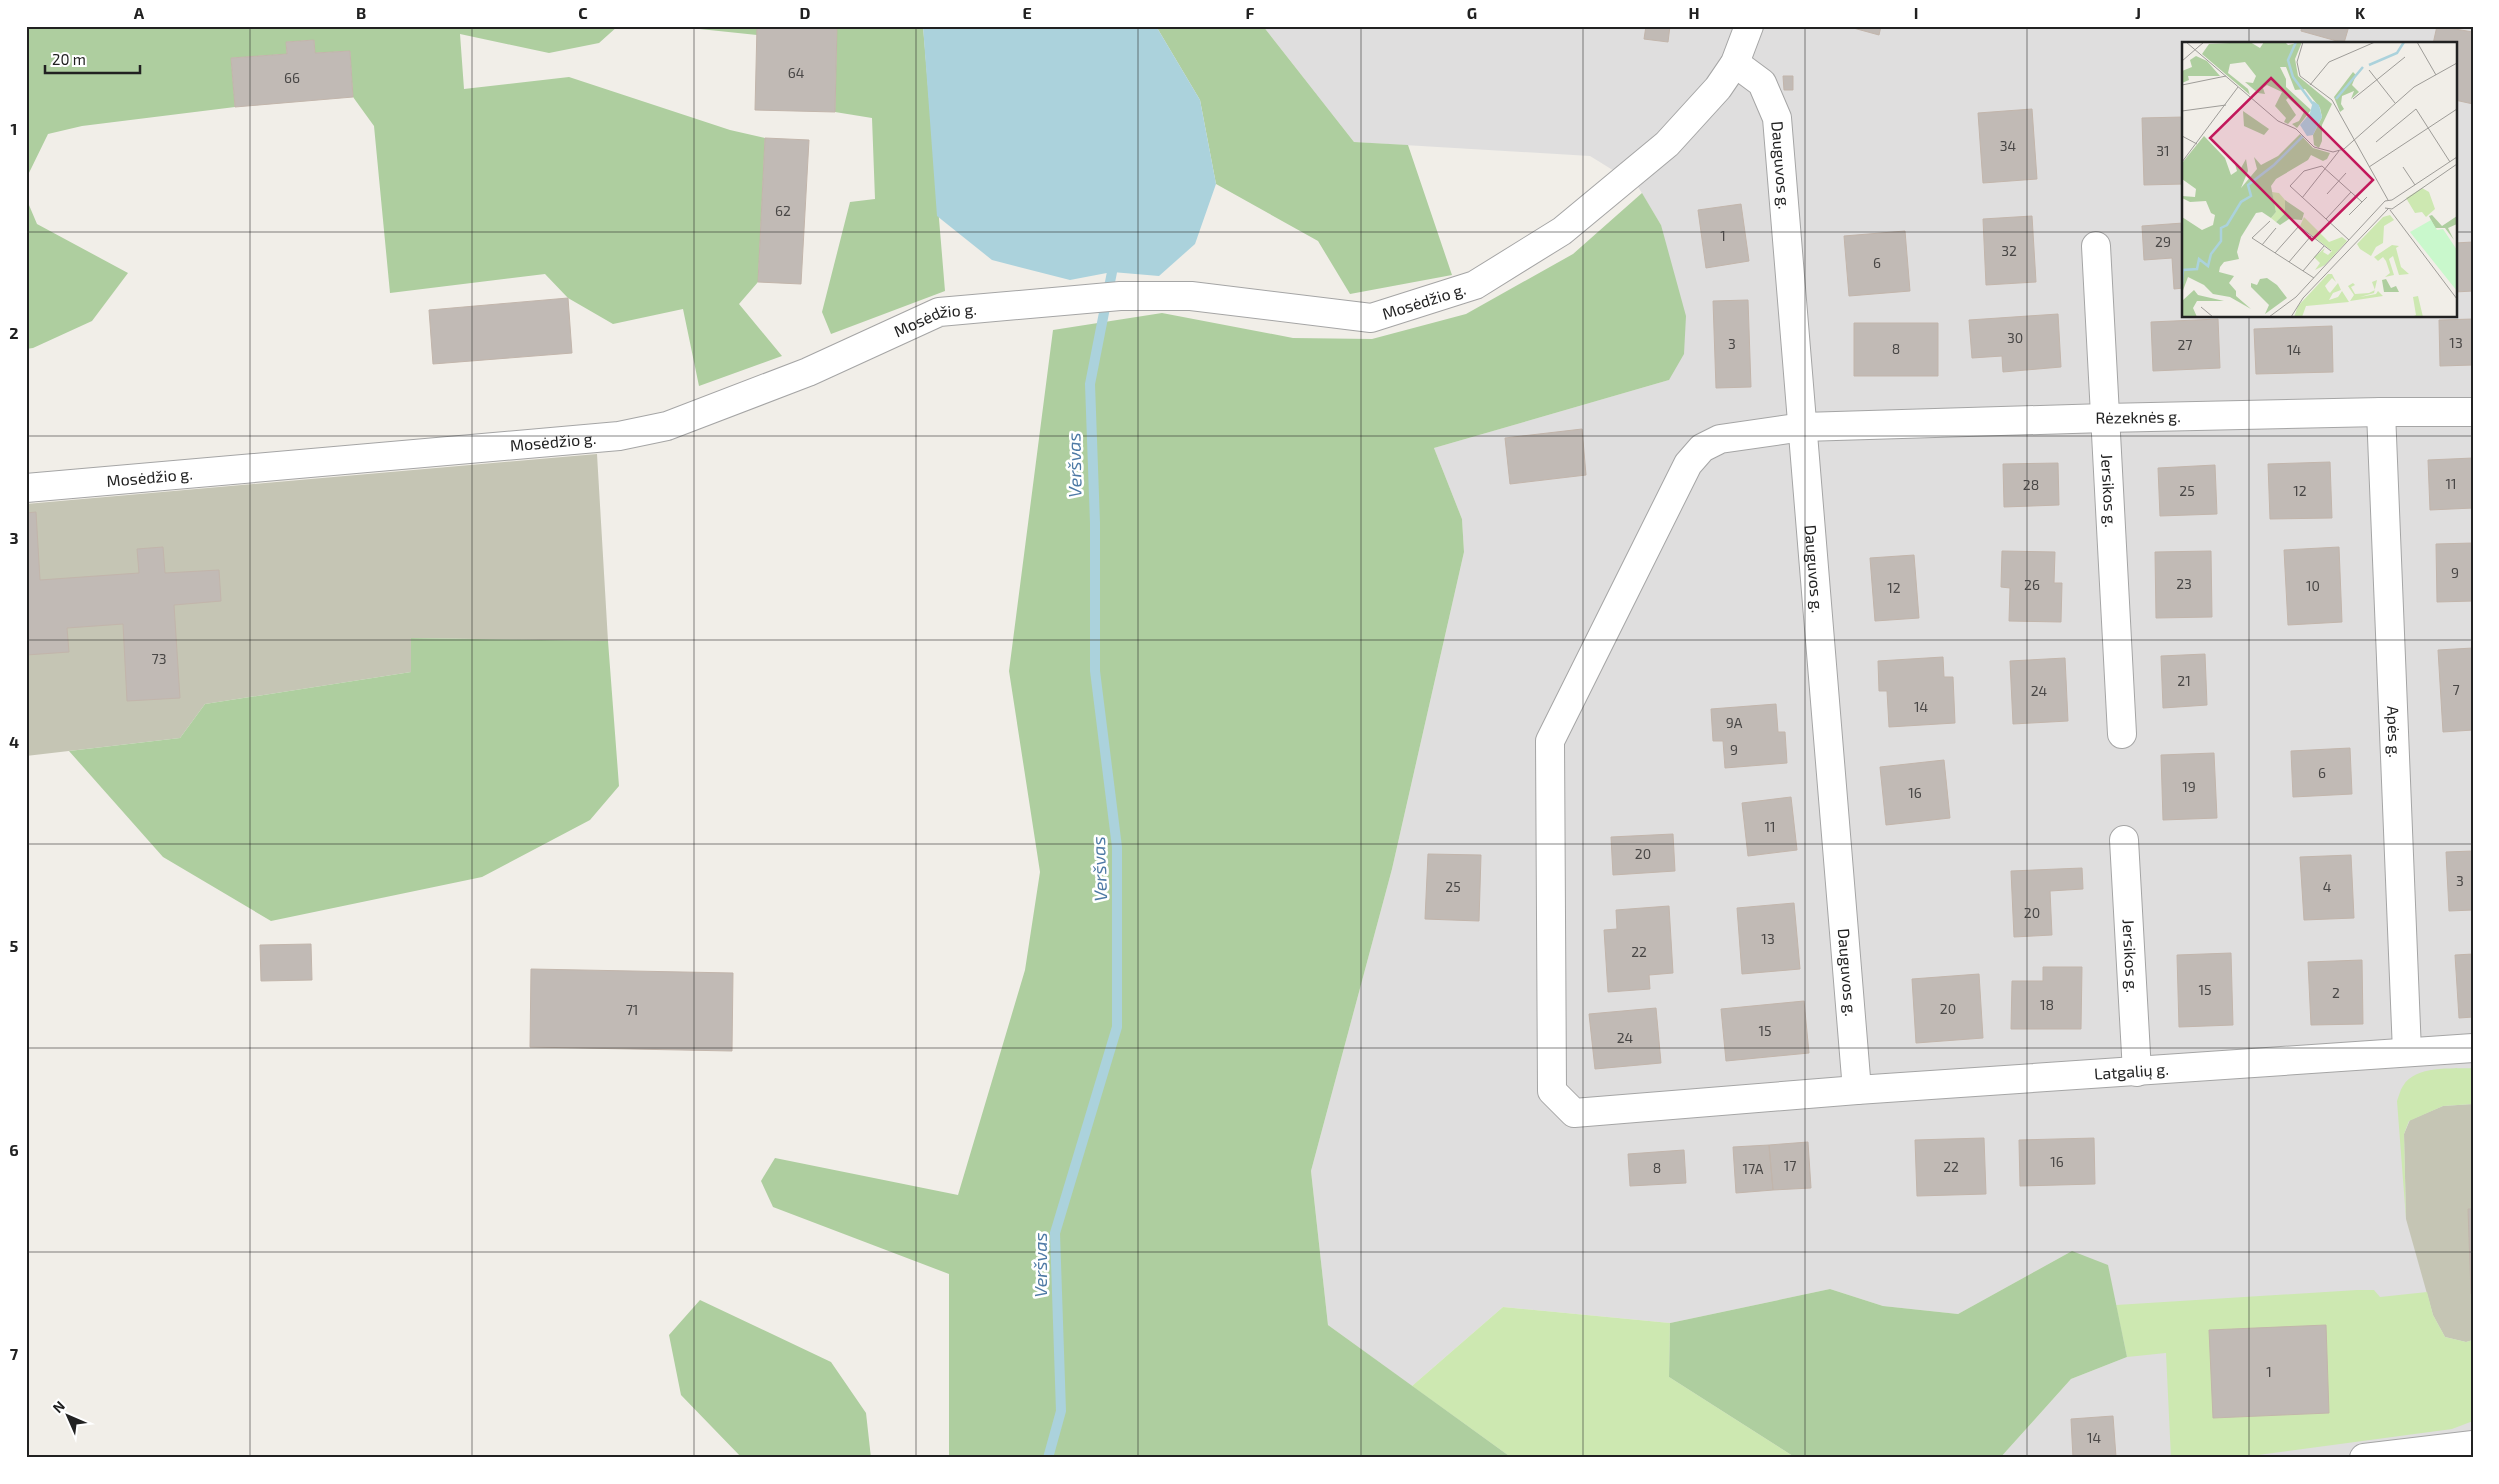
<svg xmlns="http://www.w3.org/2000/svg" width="2499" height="1484" font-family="'Exo 2',sans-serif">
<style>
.residential{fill:#dfdede;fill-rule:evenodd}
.construction{fill:#c5c5b4}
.grass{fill:#cde8b1}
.forest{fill:#aece9f}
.water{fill:#abd2dc}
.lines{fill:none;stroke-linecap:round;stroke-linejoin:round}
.stream{stroke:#abd2dc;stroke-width:10}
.building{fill:#c1bab5;stroke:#c2b5ab}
.minor-casing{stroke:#a5a5a5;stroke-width:30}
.minor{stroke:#fff;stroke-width:28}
.grid{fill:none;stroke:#212121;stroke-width:1;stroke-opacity:0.55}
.labels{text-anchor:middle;stroke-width:5;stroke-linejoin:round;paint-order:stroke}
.number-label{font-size:14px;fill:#494746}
.street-label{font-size:16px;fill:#212121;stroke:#fff}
.water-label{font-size:18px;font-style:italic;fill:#4e7aa5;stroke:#fff}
.inset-river{fill:none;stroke:#abd2dc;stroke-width:2.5}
.inset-road{fill:none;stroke:#9e9c98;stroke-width:1}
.view{fill:#c2185b;fill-opacity:0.15;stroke:#c2185b;stroke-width:2.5}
.inset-edge{fill:none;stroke:#212121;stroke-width:2.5}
.neatline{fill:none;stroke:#212121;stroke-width:2}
.grid-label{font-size:16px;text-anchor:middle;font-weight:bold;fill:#212121}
</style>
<rect width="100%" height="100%" fill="#f1eee8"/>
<path class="residential" d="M 1263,26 L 2473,26 L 2473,1458 L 2000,1458 L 2071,1379 L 2127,1357 L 2072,1251 L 1958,1314 L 1883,1306 L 1830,1289 L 1670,1323 L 1503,1307 L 1412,1386 L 1328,1325 L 1311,1171 L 1392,869 L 1464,552 L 1462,519 L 1434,448 L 1669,380 L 1661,225 L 1637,185 L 1590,156 L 1354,142 ZM 2183,44 L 2455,44 L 2455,316 L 2183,316 Z"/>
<path class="construction" d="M 597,454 L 608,641 L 411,638 L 411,672 L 205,704 L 180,738 L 26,756 L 26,504 Z
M 2473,1104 L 2473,1340 L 2466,1342 L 2445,1337 L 2433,1315 L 2406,1219 L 2404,1134 L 2410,1120 L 2443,1106 Z"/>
<path class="grass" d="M 2473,1068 L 2473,1104 L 2443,1106 L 2409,1121 L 2404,1134 L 2406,1219 L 2397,1101 C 2399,1096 2400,1090 2403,1086 C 2415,1065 2452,1069 2473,1068 Z
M 2357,1290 L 2374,1290 L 2380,1297 L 2427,1292 L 2433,1315 L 2445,1337 L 2466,1342 L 2473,1340 L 2473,1421 L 2452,1429 L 2236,1458 L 2171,1458 L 2166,1353 L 2127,1357 L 2116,1305 Z
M 1503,1307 L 1670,1323 L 1669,1377 L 1796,1458 L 1512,1458 L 1412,1386 Z"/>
<path class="forest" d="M 26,26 L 618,26 L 599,43 L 549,53 L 460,34 L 464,89 L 569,77 L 730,130 L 765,138 L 758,282 L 739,304 L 782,356 L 699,386 L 683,309 L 613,324 L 568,298 L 545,274 L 390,293 L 374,126 L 353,97 L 350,51 L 315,53 L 314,40 L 286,42 L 287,54 L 231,58 L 235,107 L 82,126 L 48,134 L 26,179 Z
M 671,26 L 757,26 L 757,35 Z
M 837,26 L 923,26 L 945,291 L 831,334 L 822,312 L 850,202 L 875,199 L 872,118 L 835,112 Z
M 1156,26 L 1263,26 L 1354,142 L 1408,145 L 1452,275 L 1350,294 L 1318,241 L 1216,184 L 1200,100 Z
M 1642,193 L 1661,225 L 1686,316 L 1684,354 L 1669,380 L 1434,448 L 1462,519 L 1464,552 L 1392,869 L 1311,1171 L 1328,1325 L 1512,1458 L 949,1458 L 949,1274 L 773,1207 L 761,1181 L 775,1158 L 958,1195 L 1025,970 L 1040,872 L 1009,671 L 1053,330 L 1162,313 L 1293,338 L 1372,339 L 1466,314 L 1573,254 Z
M 26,198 L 37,224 L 128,273 L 92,321 L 33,348 L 26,349 Z
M 411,638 L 608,641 L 619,786 L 590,820 L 482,877 L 271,921 L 163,857 L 69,751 L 180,738 L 205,704 L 411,672 Z
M 2072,1251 L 2108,1265 L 2127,1357 L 2071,1379 L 2000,1458 L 1796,1458 L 1669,1377 L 1670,1323 L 1830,1289 L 1883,1306 L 1958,1314 Z
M 700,1300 L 831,1362 L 866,1413 L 871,1458 L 742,1458 L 681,1395 L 669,1335 Z"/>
<path class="water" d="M 923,26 L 1156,26 L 1200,100 L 1216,184 L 1195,244 L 1159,276 L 1112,272 L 1070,280 L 992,260 L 937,216 Z"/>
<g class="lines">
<path class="stream" d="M 1048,1458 L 1061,1411 L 1055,1233 L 1117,1027 L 1117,847 L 1095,671 L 1095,523 L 1090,384 L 1112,272 L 1107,260"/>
</g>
<path class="building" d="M 757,26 L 837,26 L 835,112 L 755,110 Z
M 1646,26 L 1670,26 L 1668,42 L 1644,39 Z
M 1846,26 L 1881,26 L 1879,35 Z
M 2302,26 L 2349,26 L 2344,43 L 2301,31 Z
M 2437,26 L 2473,32 L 2473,104 L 2455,100 L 2455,44 L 2433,44 Z
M 314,40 L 315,53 L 350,51 L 353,97 L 235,107 L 231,58 L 287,54 L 286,42 Z
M 1783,76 L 1793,76 L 1793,90 L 1784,90 Z
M 2032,109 L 2037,179 L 1983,183 L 1978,113 Z
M 2183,117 L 2183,184 L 2144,185 L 2142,118 Z
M 765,138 L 809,140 L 801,284 L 758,282 Z
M 1741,204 L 1749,261 L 1706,268 L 1698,210 Z
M 2032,216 L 2036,282 L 1986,285 L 1983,219 Z
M 2183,223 L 2183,288 L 2174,289 L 2172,258 L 2144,260 L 2142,226 Z
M 1905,231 L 1910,291 L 1849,296 L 1844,236 Z
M 2473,242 L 2473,291 L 2455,292 L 2455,243 Z
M 568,298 L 572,353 L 433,364 L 429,310 Z
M 1748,300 L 1751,387 L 1716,388 L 1713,301 Z
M 2058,314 L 2061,367 L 2003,372 L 2002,356 L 1972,358 L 1969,320 Z
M 2218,319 L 2220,368 L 2153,371 L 2151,322 Z
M 2473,319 L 2473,365 L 2440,366 L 2439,320 Z
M 1854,323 L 1938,323 L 1938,376 L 1854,376 Z
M 2332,326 L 2333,372 L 2256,374 L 2254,329 Z
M 1582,429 L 1586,475 L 1510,484 L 1505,438 Z
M 2473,458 L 2473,508 L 2430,510 L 2428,460 Z
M 2330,462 L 2332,518 L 2270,519 L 2268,464 Z
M 2058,463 L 2059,505 L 2004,507 L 2003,464 Z
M 2215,465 L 2217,514 L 2160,516 L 2158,468 Z
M 36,512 L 40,580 L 139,573 L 137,549 L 163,547 L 165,573 L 219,570 L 221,601 L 174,605 L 180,698 L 127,701 L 123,624 L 67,628 L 69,652 L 26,655 L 26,513 Z
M 2473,543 L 2473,601 L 2437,602 L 2436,544 Z
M 2339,547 L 2342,622 L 2288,625 L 2284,550 Z
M 2002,551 L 2055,552 L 2054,583 L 2062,583 L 2061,622 L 2009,621 L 2010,588 L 2001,587 Z
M 2211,551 L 2212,617 L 2156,618 L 2155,552 Z
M 1914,555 L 1919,618 L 1875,621 L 1870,558 Z
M 2473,648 L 2473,730 L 2443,732 L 2438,650 Z
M 2205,654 L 2207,705 L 2163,708 L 2161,656 Z
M 1943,657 L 1944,677 L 1953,677 L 1955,723 L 1889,727 L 1887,691 L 1879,691 L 1878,661 Z
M 2065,658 L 2068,721 L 2013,724 L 2010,661 Z
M 1776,704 L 1778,732 L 1785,732 L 1787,763 L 1725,768 L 1723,741 L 1713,741 L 1711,709 Z
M 2350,748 L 2352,794 L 2293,797 L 2291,751 Z
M 2214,753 L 2217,818 L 2163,820 L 2161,755 Z
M 1944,760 L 1950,818 L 1886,825 L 1880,767 Z
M 1791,797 L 1797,850 L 1748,856 L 1742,803 Z
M 1673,834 L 1675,871 L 1613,875 L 1611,837 Z
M 2473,851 L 2473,910 L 2449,911 L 2446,852 Z
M 1428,854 L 1481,855 L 1479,921 L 1425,919 Z
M 2351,855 L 2354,918 L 2304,920 L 2300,857 Z
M 2082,868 L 2083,889 L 2050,891 L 2052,935 L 2014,937 L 2011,871 Z
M 1794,903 L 1800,969 L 1742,974 L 1737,908 Z
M 1669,906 L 1673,973 L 1649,975 L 1650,989 L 1608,992 L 1604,930 L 1617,929 L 1616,910 Z
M 311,944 L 312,980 L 261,981 L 260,945 Z
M 2231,953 L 2233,1025 L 2179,1027 L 2177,955 Z
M 2473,954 L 2473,1017 L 2459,1018 L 2455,955 Z
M 2362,960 L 2363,1024 L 2311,1025 L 2308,962 Z
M 2043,967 L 2082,967 L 2081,1029 L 2011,1029 L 2012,981 L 2043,981 Z
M 531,969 L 733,973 L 732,1051 L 530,1047 Z
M 1979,974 L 1983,1038 L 1916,1043 L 1912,979 Z
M 1804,1001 L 1809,1053 L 1726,1061 L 1721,1009 Z
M 1656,1008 L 1661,1063 L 1595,1069 L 1589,1014 Z
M 1984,1138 L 1986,1194 L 1917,1196 L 1915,1140 Z
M 2094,1138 L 2095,1184 L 2020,1186 L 2019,1140 Z
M 1808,1142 L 1811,1188 L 1773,1190 L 1769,1145 Z
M 1769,1145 L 1773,1190 L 1736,1193 L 1733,1147 Z
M 1684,1150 L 1686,1183 L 1630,1186 L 1628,1154 Z
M 2468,1209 L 2473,1209 L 2473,1294 L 2471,1294 Z
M 2326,1325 L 2329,1413 L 2213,1418 L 2209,1330 Z
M 2113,1416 L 2116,1457 L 2073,1458 L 2071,1419 Z"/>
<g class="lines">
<defs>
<g id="minor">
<path id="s1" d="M 1735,63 L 1762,83 L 1777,118 L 1857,1090"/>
<path id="s2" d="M 2096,246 L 2122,734"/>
<path id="s3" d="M 2381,412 L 2407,1052"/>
<path id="s4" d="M 2473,412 L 2381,412 L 2105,418 L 1803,427 L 1720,439 L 1702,448 L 1688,464 L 1550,741 L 1552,1091 L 1574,1113 L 1857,1090 L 2473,1048"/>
<path id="s5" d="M 26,488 L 619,436 L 667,426 L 808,372 L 939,312 L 1120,296 L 1191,296 L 1371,318 L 1475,285 L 1562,231 L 1667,144 L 1718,88 L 1735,63 L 1749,26"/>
<path id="s6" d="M 2124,840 L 2137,1072"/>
<path d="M 2364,1458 L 2473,1445"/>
</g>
</defs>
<use href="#minor" class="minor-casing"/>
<use href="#minor" class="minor"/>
</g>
<path class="grid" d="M 250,26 L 250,1458M 472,26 L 472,1458M 694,26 L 694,1458M 916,26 L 916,1458M 1138,26 L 1138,1458M 1361,26 L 1361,1458M 1583,26 L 1583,1458M 1805,26 L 1805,1458M 2027,26 L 2027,1458M 2249,26 L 2249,44M 26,232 L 2183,232M 2455,232 L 2473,232M 2249,316 L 2249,1458M 26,436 L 2473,436M 26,640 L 2473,640M 26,844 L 2473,844M 26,1048 L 2473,1048M 26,1252 L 2473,1252"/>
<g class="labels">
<g class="number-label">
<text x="796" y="78">64</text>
<text x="292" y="83">66</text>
<text x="2008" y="151">34</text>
<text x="2163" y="156">31</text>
<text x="783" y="216">62</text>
<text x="1723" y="241">1</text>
<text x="2163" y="247">29</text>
<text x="2009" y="256">32</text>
<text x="1877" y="268">6</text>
<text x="2015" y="343">30</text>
<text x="2456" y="348">13</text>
<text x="1732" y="349">3</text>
<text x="2185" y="350">27</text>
<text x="1896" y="354">8</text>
<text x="2294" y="355">14</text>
<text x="2451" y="489">11</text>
<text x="2031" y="490">28</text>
<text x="2187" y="496">25</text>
<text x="2300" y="496">12</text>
<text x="2455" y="578">9</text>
<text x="2184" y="589">23</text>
<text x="2032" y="590">26</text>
<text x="2313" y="591">10</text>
<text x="1894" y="593">12</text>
<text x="159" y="664">73</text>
<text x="2184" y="686">21</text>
<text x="2456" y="695">7</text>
<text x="2039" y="696">24</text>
<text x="1921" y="712">14</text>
<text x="1734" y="728">9A</text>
<text x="1734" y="755">9</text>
<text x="2322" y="778">6</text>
<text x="2189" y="792">19</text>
<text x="1915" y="798">16</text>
<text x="1770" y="832">11</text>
<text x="1643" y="859">20</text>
<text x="2460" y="886">3</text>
<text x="1453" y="892">25</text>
<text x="2327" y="892">4</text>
<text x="2032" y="918">20</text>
<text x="1768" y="944">13</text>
<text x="1639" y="957">22</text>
<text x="2205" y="995">15</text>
<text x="2336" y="998">2</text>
<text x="2047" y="1010">18</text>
<text x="1948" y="1014">20</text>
<text x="632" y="1015">71</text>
<text x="1765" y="1036">15</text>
<text x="1625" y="1043">24</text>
<text x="2057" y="1167">16</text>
<text x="1790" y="1171">17</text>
<text x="1951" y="1172">22</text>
<text x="1657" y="1173">8</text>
<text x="1753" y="1174">17A</text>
<text x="2269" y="1377">1</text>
<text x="2094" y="1443">14</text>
</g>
<g class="street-label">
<text dy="6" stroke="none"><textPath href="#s1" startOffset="119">Dauguvos g.</textPath></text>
<text dy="6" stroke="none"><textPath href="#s5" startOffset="1429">Mosėdžio g.</textPath></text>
<text dy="6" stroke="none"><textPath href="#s5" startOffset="934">Mosėdžio g.</textPath></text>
<text transform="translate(2138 417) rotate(-1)" y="6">Rėzeknės g.</text>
<text dy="6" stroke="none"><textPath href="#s5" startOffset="529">Mosėdžio g.</textPath></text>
<text dy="6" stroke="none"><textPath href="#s5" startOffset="124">Mosėdžio g.</textPath></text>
<text dy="6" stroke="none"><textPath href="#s2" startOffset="245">Jersikos g.</textPath></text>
<text dy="6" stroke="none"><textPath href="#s1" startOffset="524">Dauguvos g.</textPath></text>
<text dy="6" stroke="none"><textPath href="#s3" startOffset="320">Apės g.</textPath></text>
<text dy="6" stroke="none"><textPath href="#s6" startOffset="116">Jersikos g.</textPath></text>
<text dy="6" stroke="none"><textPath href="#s1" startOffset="929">Dauguvos g.</textPath></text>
<text dy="6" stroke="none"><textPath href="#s4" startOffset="2045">Latgalių g.</textPath></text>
</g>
<g class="water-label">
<text transform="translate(1075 465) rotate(-91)" y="6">Veršvas</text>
<text transform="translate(1100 869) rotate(-92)" y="6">Veršvas</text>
<text transform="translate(1041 1265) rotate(-90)" y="6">Veršvas</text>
</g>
</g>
<g transform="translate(2182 42)">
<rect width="275" height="275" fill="#f1eee8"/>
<path d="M 240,146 L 247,150 L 253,167 L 244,175 L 240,170 L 233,171 L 224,156 ZM 90,150 L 97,151 L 103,158 L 103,171 L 94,180 L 89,176 L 94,170 ZM 208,173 L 212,178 L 202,184 L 201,201 L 194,205 L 189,214 L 178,207 L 175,202 L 201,175 ZM 122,175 L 147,200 L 160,195 L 165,199 L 143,223 L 133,228 L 138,221 L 132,215 L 143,206 L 141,210 L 146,213 L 150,209 L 118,184 ZM 210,203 L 217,204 L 214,206 L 219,225 L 227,232 L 217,233 L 211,214 L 207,217 L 212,233 L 203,235 L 208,231 L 204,219 L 201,215 L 196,219 L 192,215 ZM 146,232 L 150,232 L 154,240 L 150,236 L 143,244 L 146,249 L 148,251 L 156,241 L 159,248 L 151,251 L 147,258 L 156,255 L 160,249 L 167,260 L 124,264 L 120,275 L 112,275 L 116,264 ZM 195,238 L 192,251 L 178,255 L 194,252 L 196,249 L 201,254 L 168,259 L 172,253 L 166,244 L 171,241 L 173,243 L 169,245 L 173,252 L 187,251 L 193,248 L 190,240 ZM 236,254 L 241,275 L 230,275 L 234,273 L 231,255 Z" fill="#cde8b1"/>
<path d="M 68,0 L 78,6 L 82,0 L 103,0 L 106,3 L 120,0 L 113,17 L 116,34 L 150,62 L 140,83 L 140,99 L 137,106 L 132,103 L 131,93 L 140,75 L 138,66 L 123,47 L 113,48 L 104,25 L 98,25 L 104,37 L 104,45 L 129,68 L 115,86 L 110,82 L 117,79 L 122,70 L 106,56 L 104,58 L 114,73 L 106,82 L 102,80 L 104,76 L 93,64 L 100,50 L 85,43 L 81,46 L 83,52 L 76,51 L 63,40 L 71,41 L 74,34 L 63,20 L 48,22 L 46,31 L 66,47 L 68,53 L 20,12 L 27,2 ZM 14,14 L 25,19 L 38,34 L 6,34 L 7,38 L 0,41 L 0,29 L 10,25 L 8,18 ZM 171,30 L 174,33 L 170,43 L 177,50 L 169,57 L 172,49 L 160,54 L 159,62 L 162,67 L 158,70 L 152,55 ZM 61,69 L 87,87 L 82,93 L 62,84 ZM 118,92 L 131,106 L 148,111 L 145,117 L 141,119 L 129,113 L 126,118 L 94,137 L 89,144 L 94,170 L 89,176 L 80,170 L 74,171 L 59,195 L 55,210 L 57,217 L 42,220 L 38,225 L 37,230 L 52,234 L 47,241 L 54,249 L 54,254 L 69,267 L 48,255 L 31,252 L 22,243 L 6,235 L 0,251 L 0,175 L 20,188 L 31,183 L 33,173 L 29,171 L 24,159 L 8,160 L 0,156 L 0,154 L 13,155 L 14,147 L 0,137 L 0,121 L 22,94 L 43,116 L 49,133 L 55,129 L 53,122 L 59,126 L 64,117 L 66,129 L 59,146 L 75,127 L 72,115 L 79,123 L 96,114 ZM 103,158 L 122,171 L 120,178 L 107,177 L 98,183 L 94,180 L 103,171 ZM 250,173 L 260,184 L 275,174 L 275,182 L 266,186 L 272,198 L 263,186 L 253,186 L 247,174 ZM 85,236 L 95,243 L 105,256 L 83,272 L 87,263 L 69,245 L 69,241 L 75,243 L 78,237 ZM 204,237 L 209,246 L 214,244 L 217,250 L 202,250 L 200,238 ZM 12,248 L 16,253 L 42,259 L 15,259 L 11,266 L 15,275 L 0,275 L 0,259 Z" fill="#aece9f"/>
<path d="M 249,178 L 255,188 L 261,187 L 275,208 L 275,249 L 228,190 Z" fill="#c9f8cc"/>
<path d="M 131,59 L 137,63 L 140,75 L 131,93 L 125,94 L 118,83 L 128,71 Z" fill="#abd2dc"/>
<path class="inset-river" d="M 114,0 L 106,18 L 111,35 L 131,62M 187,23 L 215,11 L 222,0M 154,57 L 181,25M 0,242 L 1,228 L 15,227 L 17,217 L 26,224 L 29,212 L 39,199 L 39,186 L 45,183 L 59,160 L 69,154 L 66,143 L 92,123 L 121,94"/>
<path class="inset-road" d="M 4,0 L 96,79 L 114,87 L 132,105 L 151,110 L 162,107 L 232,45 L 275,21M 121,0 L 115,20 L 118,34 L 150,58 L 206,158M 235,0 L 254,33M 0,19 L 22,0M 187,28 L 213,61M 0,43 L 44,34M 128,43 L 147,20 L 193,0M 171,57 L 223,15M 0,69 L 44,63M 0,94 L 15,102M 194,100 L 234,67 L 268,120M 0,120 L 56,45M 187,125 L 275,67M 221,125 L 233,143M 145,152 L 164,131M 120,156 L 157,109M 203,166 L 210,167 L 275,122M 208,168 L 275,257M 167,173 L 185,155M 144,177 L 169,150M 88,179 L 70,196 L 132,236M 167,198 L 108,144 L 122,129 L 140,124 L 180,160M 80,203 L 94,186M 93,211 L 117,184 L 149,209M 107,220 L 129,194M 121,229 L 142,204M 19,265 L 31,275M 87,275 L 114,255 L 203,159 L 210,158 L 275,115M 109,275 L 121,256 L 206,167"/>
<path class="view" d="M 89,36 L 191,138 L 130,198 L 28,96 Z"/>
<rect width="275" height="275" class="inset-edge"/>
</g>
<rect width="2499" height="1484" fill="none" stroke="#ffffff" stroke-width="55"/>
<g transform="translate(68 1416) rotate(315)" stroke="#ffffff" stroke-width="4" paint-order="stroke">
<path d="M0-4L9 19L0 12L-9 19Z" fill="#212121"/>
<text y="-8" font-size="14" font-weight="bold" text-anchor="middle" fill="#212121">N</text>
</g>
<path d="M45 65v8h95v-8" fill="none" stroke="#212121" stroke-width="2.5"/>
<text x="52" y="65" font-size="15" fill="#212121" stroke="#ffffff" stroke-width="4" paint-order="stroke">20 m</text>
<rect x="28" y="28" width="2444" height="1428" class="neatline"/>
<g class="grid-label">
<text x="139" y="19">A</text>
<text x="361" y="19">B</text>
<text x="583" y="19">C</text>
<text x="805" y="19">D</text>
<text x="1027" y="19">E</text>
<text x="1250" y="19">F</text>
<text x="1472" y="19">G</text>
<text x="1694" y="19">H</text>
<text x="1916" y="19">I</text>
<text x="2138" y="19">J</text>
<text x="2360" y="19">K</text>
<text x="14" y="135">1</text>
<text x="14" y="339">2</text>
<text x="14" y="544">3</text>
<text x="14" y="748">4</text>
<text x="14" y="952">5</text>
<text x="14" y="1156">6</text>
<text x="14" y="1360">7</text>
</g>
</svg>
